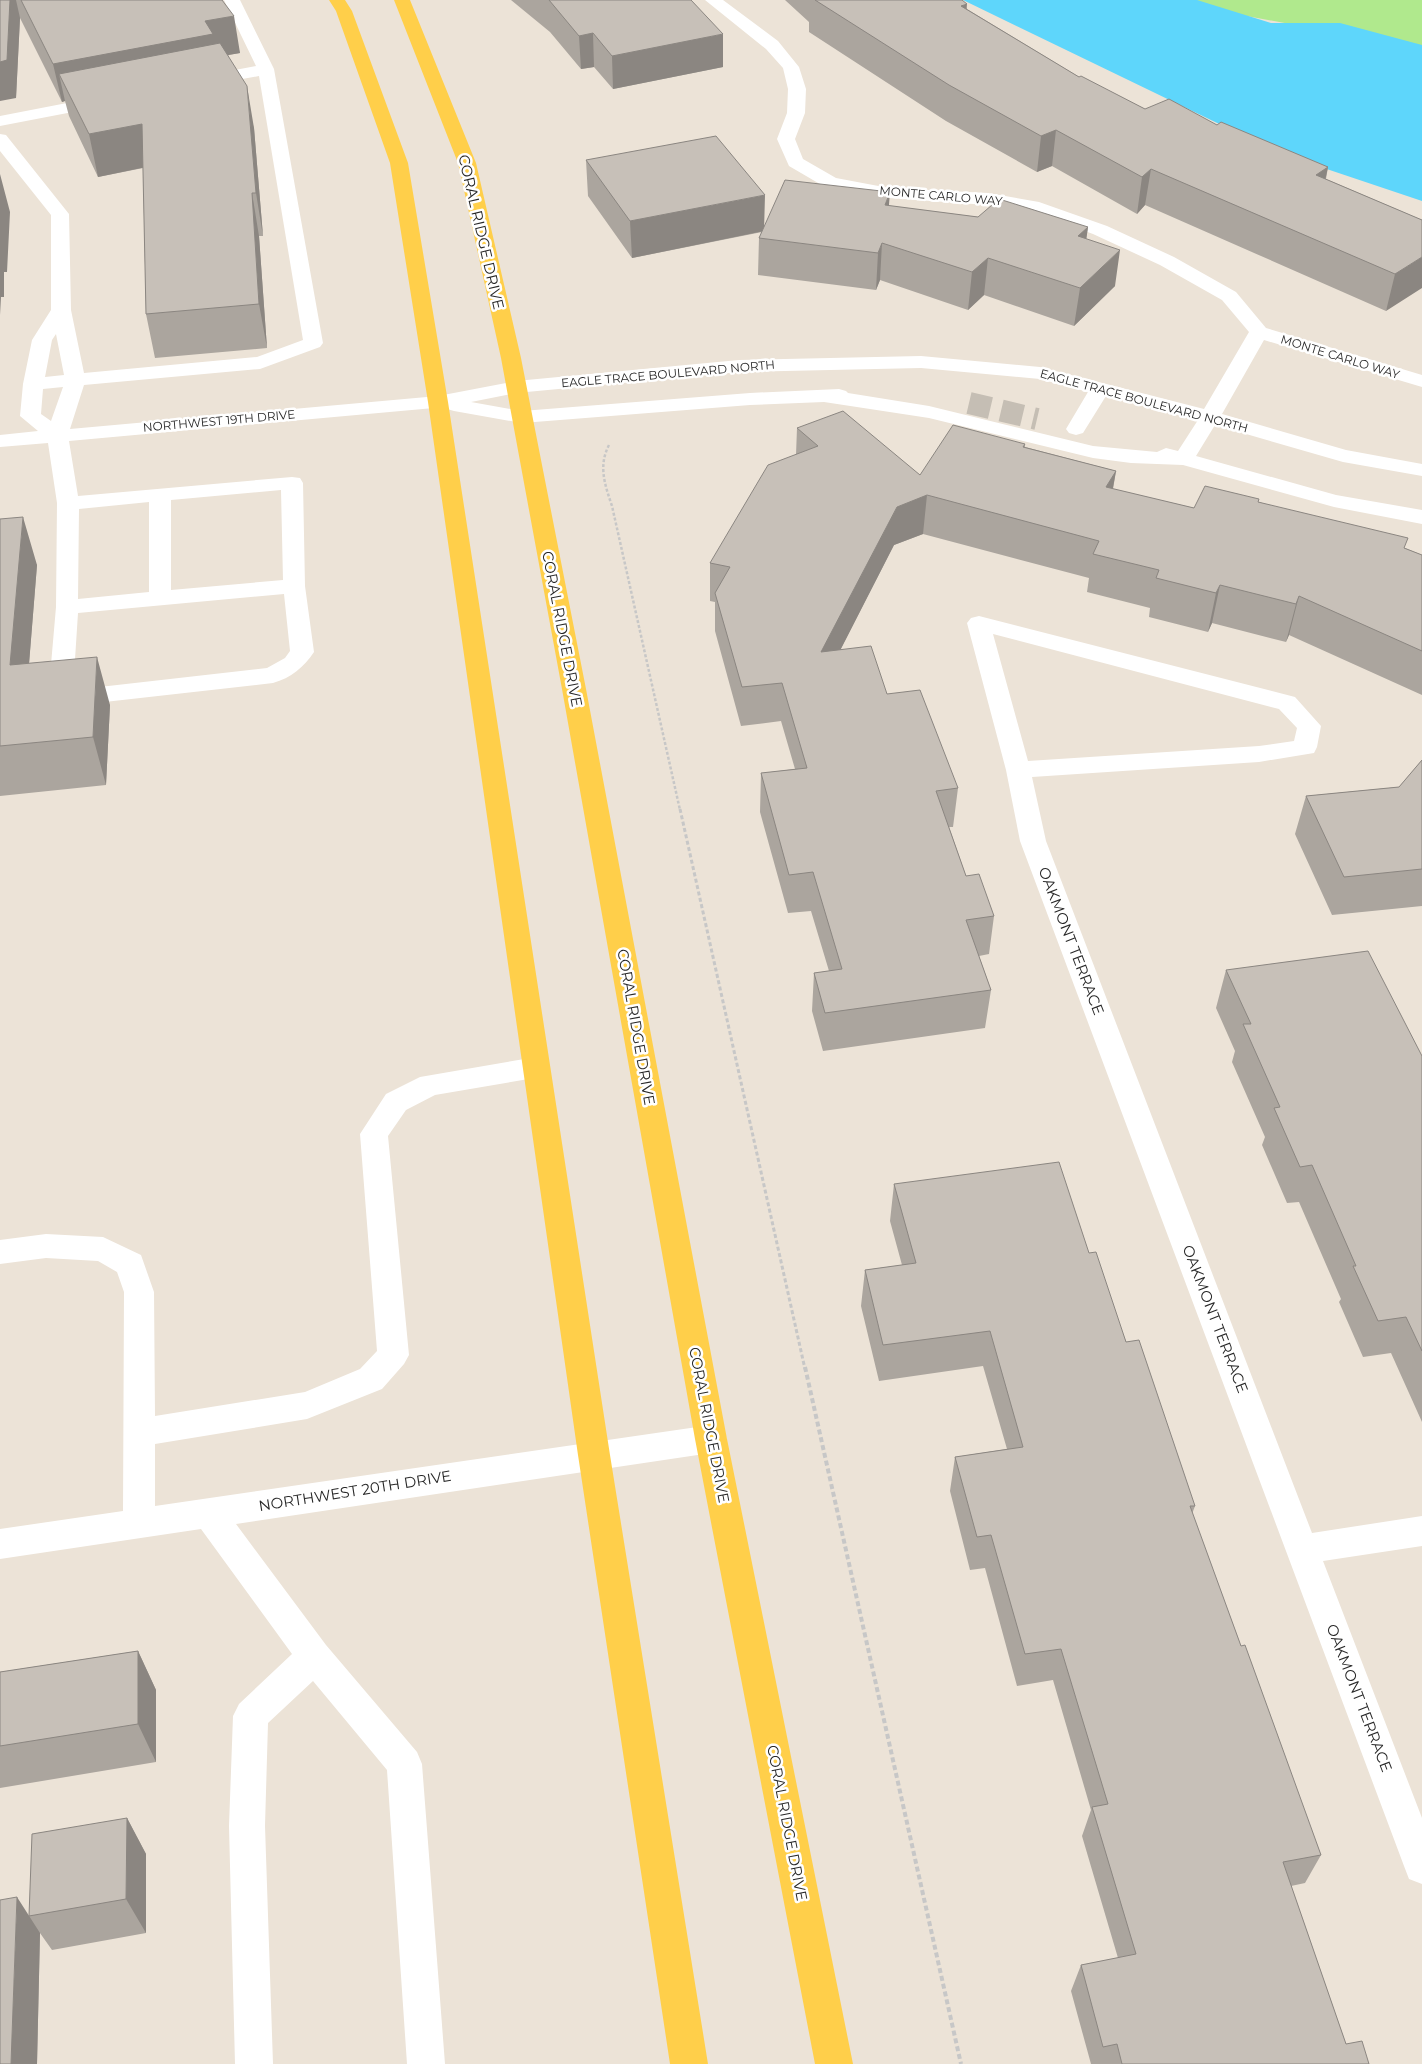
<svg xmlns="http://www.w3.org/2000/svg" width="1422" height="2064" font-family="Montserrat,sans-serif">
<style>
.green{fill:#b0e98d}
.water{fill:#5ed6fb}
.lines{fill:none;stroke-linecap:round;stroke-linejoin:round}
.minor-tunnel{stroke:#c5beb4;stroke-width:22;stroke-dasharray:22 11;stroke-linecap:butt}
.path-far2{stroke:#c7c7c7;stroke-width:2.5;stroke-dasharray:3 2;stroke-linecap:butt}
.path-far1{stroke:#c7c7c7;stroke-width:3;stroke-dasharray:4 2.5;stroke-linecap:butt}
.path{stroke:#c7c7c7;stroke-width:4;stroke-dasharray:5 3;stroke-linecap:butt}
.minor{fill:#fff;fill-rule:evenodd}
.major{fill:#ffcf4a;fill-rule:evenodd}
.wall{fill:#aba59e}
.shaded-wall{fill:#8b8681}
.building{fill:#c7c0b8;stroke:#8b8681}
.labels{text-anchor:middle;stroke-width:5;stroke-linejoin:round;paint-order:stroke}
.far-street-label{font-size:12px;fill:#282828;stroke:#fff}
.street-label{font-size:15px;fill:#282828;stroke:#fff}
</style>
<rect width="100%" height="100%" fill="#ece3d7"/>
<path class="green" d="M 1161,0 L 1422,0 L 1422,52 L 1418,48 Z"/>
<path class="water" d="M 963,0 L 1197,0 L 1271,23 L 1340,23 L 1422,45 L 1422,201 L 1279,153 Z"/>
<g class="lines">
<path class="minor-tunnel" d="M 969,403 L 1037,419"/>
<path class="path-far2" d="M 609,445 C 598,466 605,485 612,506 L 680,810"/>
<path class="path-far1" d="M 680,809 L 805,1369"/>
<path class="path" d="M 805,1367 L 961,2064"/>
<path class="minor" d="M 224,0 L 240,0 L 274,69 L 323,343 L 320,347 L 260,369 L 84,385 L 70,429 L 438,396 L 516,381 L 739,360 L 921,356 L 1040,367 L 1204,409 L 1249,332 L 1222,300 L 1160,265 L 1093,234 L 1035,213 L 988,205 L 889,198 L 831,188 L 825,187 L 789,166 L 777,139 L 787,113 L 788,89 L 783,68 L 766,49 L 705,0 L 723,0 L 778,41 L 799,67 L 806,89 L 805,113 L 795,139 L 803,159 L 836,178 L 889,188 L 988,193 L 1039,202 L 1107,226 L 1174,257 L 1236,292 L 1266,328 L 1422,375 L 1422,387 L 1264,340 L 1222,414 L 1346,450 L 1422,464 L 1422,476 L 1343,462 L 1215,425 L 1196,456 L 1336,495 L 1422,510 L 1422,524 L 1334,507 L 1183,465 L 1131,463 L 1093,458 L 929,418 L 824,402 L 750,405 L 522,423 L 454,411 L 447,409 L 445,407 L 69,441 L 78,496 L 292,477 L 300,478 L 303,483 L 305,586 L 314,652 C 304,667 291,678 273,683 L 60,707 L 52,705 L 48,699 L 56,607 L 57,503 L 48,443 L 0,447 L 0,435 L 38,431 L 20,416 L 23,384 L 32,340 L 51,310 L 51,215 L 0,151 L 0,134 L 6,135 L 69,214 L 71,310 L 84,373 L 257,357 L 303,340 L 259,76 L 204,86 L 198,85 L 195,81 L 198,77 L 256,66 ZM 56,334 L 64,375 L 45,377 L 52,340 ZM 921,368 L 1040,379 L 1088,392 L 1066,429 L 1069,433 L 1076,435 L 1083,433 L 1106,396 L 1198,420 L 1178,451 L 1166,448 L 1157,452 L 1093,446 L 929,406 L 848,393 L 846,391 L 839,389 L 750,393 L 522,411 L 471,402 L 516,393 L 739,372 ZM 63,387 L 51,421 L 41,414 L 43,389 ZM 281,490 L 283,580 L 171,590 L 171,500 ZM 149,502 L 149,592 L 78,599 L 79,509 ZM 284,594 L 290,651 L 285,658 L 267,668 L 73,690 L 78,613 Z
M 103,96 L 109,97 L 112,101 L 109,105 L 0,126 L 0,116 Z
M 979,616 L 1295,697 L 1321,726 L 1317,747 L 1314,753 L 1259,762 L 1032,777 L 1046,841 L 1312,1533 L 1422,1516 L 1422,1546 L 1323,1561 L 1422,1818 L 1422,1884 L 1409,1879 L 1404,1866 L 1020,841 L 1006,770 L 967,623 L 971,618 ZM 993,634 L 1279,709 L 1297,728 L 1294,741 L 1259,746 L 1028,761 Z
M 536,1057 L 546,1060 L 550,1068 L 546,1076 L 435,1095 L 406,1110 L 388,1136 L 409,1355 L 404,1364 L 382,1389 L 307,1419 L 155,1444 L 155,1506 L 711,1425 L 722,1429 L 727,1439 L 722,1449 L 711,1453 L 236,1524 L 326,1645 L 417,1752 L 422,1764 L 445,2064 L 407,2064 L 387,1770 L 313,1681 L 268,1723 L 265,1826 L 273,2064 L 235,2064 L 229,1826 L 233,1716 L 239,1704 L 292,1654 L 201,1529 L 0,1559 L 0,1529 L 123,1511 L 124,1292 L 117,1272 L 98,1261 L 46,1258 L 0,1264 L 0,1240 L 46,1234 L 103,1237 L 141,1255 L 154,1292 L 155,1416 L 305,1392 L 360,1369 L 377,1351 L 360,1134 L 386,1094 L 420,1077 Z"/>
<path class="major" d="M 329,0 L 345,0 L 352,11 L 408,163 L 448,402 L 610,1455 L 708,2064 L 670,2064 L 578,1455 L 428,402 L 390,163 L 336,11 Z
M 394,0 L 410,0 L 476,163 L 521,358 L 586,689 L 727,1439 L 853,2064 L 815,2064 L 695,1439 L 562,689 L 501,358 L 458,163 Z"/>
</g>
<path class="wall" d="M 0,0 L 222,0 L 240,53 L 228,55 L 254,128 L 263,236 L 259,236 L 267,348 L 155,358 L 146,314 L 143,168 L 98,177 L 69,116 L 65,101 L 62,102 L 20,18 L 16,98 Z
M 511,0 L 691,0 L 723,67 L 613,89 L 594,67 L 581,69 L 550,32 Z
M 785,0 L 962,0 L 967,9 L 1079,77 L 1145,109 L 1217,125 L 1328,167 L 1326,179 L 1422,220 L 1386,311 L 1145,205 L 1137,214 L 1052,166 L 1037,172 L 946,121 L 809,32 L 809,22 Z
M 586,160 L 764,226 L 889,206 L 978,217 L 1088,227 L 1086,239 L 1115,286 L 1074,326 L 984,295 L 968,310 L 880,280 L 876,290 L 758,275 L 759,238 L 762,232 L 632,258 L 588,196 Z
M 797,428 L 920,475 L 1025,444 L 1025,447 L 1116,471 L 1113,489 L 1194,508 L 1259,502 L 1405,548 L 1422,555 L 1422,695 L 1289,635 L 1286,642 L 1212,623 L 1208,632 L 1149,617 L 1150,608 L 1087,592 L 1089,578 L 923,534 L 894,545 L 840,650 L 887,694 L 958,788 L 953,827 L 949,827 L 966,876 L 994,916 L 989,954 L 979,956 L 991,990 L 985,1028 L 823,1051 L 812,1011 L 814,973 L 829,971 L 811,911 L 788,913 L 760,812 L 761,773 L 795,769 L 781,721 L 741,726 L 715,631 L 715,602 L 710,601 L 710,563 L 796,455 Z
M 0,519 L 37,565 L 29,663 L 110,705 L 106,785 L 0,796 Z
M 1422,760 L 1422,906 L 1332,915 L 1295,834 L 1306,796 L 1399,787 Z
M 1226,970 L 1422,1056 L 1422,1422 L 1391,1353 L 1363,1357 L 1339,1302 L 1341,1299 L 1299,1202 L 1287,1203 L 1262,1145 L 1265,1137 L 1232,1062 L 1235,1051 L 1216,1008 Z
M 894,1184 L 1089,1253 L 1195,1506 L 1192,1514 L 1241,1646 L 1321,1855 L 1305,1883 L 1291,1886 L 1346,2044 L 1369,2064 L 1091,2064 L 1071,1991 L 1081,1965 L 1118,1958 L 1082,1836 L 1091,1810 L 1053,1680 L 1017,1686 L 985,1568 L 970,1570 L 950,1491 L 955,1457 L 1007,1449 L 983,1366 L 879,1381 L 861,1306 L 865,1270 L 902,1265 L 890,1221 Z
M 138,1651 L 156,1690 L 156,1762 L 0,1788 L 0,1672 Z
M 127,1818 L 146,1854 L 146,1933 L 52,1950 L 40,1933 L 37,2064 L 0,2064 L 29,1915 Z"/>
<path class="shaded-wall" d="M 10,0 L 16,0 L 20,18 L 16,98 L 0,101 L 0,62 Z
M 967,4 L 964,39 L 961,6 Z
M 234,16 L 240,53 L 217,57 L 59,74 L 65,101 L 62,102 L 53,64 L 205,21 Z
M 593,33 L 594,67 L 581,69 L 579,36 Z
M 723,34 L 723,67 L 613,89 L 612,56 Z
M 247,86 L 254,128 L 263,236 L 256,193 Z
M 142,124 L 151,166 L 98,177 L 89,134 Z
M 1056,130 L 1052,166 L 1037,172 L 1041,136 Z
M 1328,167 L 1320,204 L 1316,175 Z
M 1151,169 L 1145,205 L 1137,214 L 1142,177 Z
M 0,174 L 10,212 L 7,272 L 4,272 L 4,297 L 1,297 L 0,315 Z
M 890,192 L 887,229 L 885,205 Z
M 252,193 L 259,236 L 267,348 L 259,304 Z
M 765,195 L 764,231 L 632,258 L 630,221 Z
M 1088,227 L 1083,263 L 1078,236 Z
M 882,243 L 880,280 L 876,290 L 878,253 Z
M 1120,250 L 1115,286 L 1074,326 L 1080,288 Z
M 1422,257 L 1422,288 L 1386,311 L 1395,274 Z
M 988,258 L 984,295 L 968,310 L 972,272 Z
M 1116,471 L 1109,509 L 1106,487 Z
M 927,495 L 923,534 L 894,545 L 820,690 L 821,652 L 897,507 Z
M 23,517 L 37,565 L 25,714 L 10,665 Z
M 1220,585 L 1212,623 L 1208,632 L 1216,593 Z
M 1299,596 L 1289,635 L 1286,642 L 1296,604 Z
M 97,657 L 110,705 L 106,785 L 93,737 Z
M 138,1651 L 156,1690 L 156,1762 L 138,1724 Z
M 127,1818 L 146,1854 L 146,1933 L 126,1899 Z
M 17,1897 L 40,1933 L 37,2064 L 11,2064 Z"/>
<path class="building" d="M 0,0 L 10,0 L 7,60 L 0,62 Z
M 21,0 L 222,0 L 234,16 L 205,21 L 213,34 L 53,64 Z
M 549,0 L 691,0 L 723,34 L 612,56 L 593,33 L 579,36 Z
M 815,0 L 962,0 L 967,4 L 961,6 L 1079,77 L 1081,76 L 1145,109 L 1169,99 L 1217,125 L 1221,122 L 1328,167 L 1316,175 L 1422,220 L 1422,257 L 1395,274 L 1151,169 L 1142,177 L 1056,130 L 1041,136 L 949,85 Z
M 220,43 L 247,86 L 256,193 L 252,193 L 259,304 L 146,314 L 142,124 L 89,134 L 59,74 Z
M 716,136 L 765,195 L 630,221 L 586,160 Z
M 785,180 L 890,192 L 885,205 L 978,217 L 999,199 L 1088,227 L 1078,236 L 1120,250 L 1080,288 L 988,258 L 972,272 L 882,243 L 878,253 L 759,238 Z
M 843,411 L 920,475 L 953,425 L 1025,444 L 1023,447 L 1116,471 L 1106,487 L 1194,508 L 1205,486 L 1259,499 L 1258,502 L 1408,538 L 1404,548 L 1422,555 L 1422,651 L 1299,596 L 1296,604 L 1220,585 L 1216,593 L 1156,578 L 1159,570 L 1093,554 L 1099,541 L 927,495 L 897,507 L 821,652 L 871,646 L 887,694 L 920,690 L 958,788 L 936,791 L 966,876 L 979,874 L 994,916 L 966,920 L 991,990 L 825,1013 L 814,973 L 842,969 L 813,872 L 789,875 L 761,773 L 807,768 L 782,683 L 742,687 L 715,593 L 730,567 L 710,563 L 768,465 L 818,446 L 797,428 Z
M 23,517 L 10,665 L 97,657 L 93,737 L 0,746 L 0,519 Z
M 1422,760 L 1422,869 L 1344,877 L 1306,796 L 1399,787 Z
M 1368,951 L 1422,1056 L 1422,1351 L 1406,1317 L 1378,1321 L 1353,1266 L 1356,1266 L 1312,1165 L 1300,1167 L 1274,1108 L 1280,1107 L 1243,1024 L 1251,1024 L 1226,970 Z
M 1059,1162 L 1089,1253 L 1096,1252 L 1126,1342 L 1139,1340 L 1195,1506 L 1190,1506 L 1241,1646 L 1245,1645 L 1321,1855 L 1283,1862 L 1346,2044 L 1362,2041 L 1369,2064 L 1122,2064 L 1117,2044 L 1103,2047 L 1081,1965 L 1136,1954 L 1092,1807 L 1108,1804 L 1061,1649 L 1025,1654 L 991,1535 L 977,1537 L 955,1457 L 1023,1447 L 990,1331 L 883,1345 L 865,1270 L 916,1263 L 894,1184 Z
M 138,1651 L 138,1724 L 0,1746 L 0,1672 Z
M 127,1818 L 126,1899 L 29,1916 L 32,1834 Z
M 17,1897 L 11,2064 L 0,2064 L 0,1900 Z"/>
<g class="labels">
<g class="far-street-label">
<text transform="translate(941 196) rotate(5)" y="4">MONTE CARLO WAY</text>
<text transform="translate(1340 357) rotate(17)" y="4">MONTE CARLO WAY</text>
<text transform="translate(668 374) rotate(-5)" y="4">EAGLE TRACE BOULEVARD NORTH</text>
<text transform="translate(1144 401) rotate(15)" y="4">EAGLE TRACE BOULEVARD NORTH</text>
<text transform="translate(219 421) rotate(-5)" y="4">NORTHWEST 19TH DRIVE</text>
</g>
<g class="street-label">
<text transform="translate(481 232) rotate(77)" y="5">CORAL RIDGE DRIVE</text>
<text transform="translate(562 629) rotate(79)" y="5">CORAL RIDGE DRIVE</text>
<text transform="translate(1071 941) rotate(69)" y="5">OAKMONT TERRACE</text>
<text transform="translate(636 1027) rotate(80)" y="5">CORAL RIDGE DRIVE</text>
<text transform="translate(1215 1319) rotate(69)" y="5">OAKMONT TERRACE</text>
<text transform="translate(709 1425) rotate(79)" y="5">CORAL RIDGE DRIVE</text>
<text transform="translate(355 1491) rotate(-9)" y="5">NORTHWEST 20TH DRIVE</text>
<text transform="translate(1359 1698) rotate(69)" y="5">OAKMONT TERRACE</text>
<text transform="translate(787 1823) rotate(79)" y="5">CORAL RIDGE DRIVE</text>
</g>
</g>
</svg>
